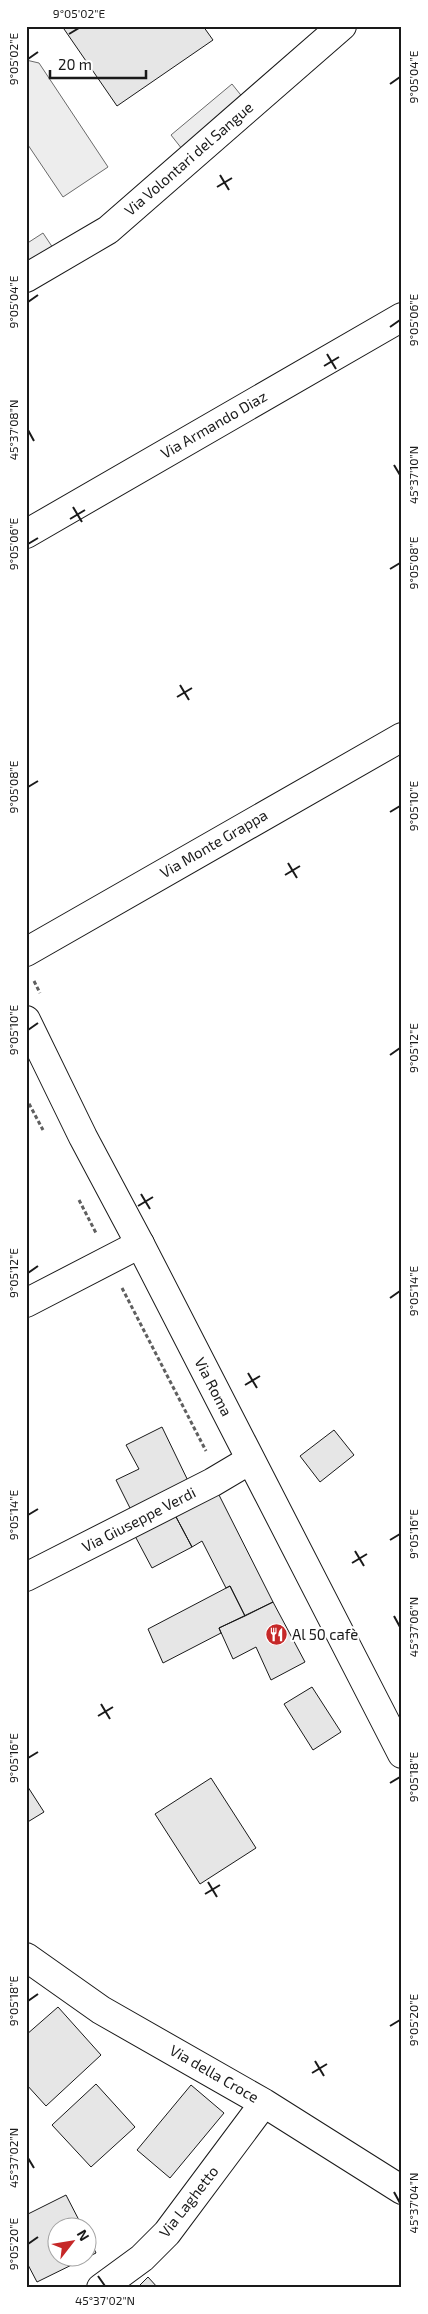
<svg xmlns="http://www.w3.org/2000/svg" width="428" height="2314" font-family="'Exo 2',sans-serif">
<style>
.parking{fill:#ededed;stroke:#6a6a6a}
.building{fill:#e6e6e6;stroke:#1a1a1a}
.lines{fill:none;stroke-linecap:round;stroke-linejoin:round}
.minor-casing{stroke:#1a1a1a;stroke-width:30}
.major-casing{stroke:#1a1a1a;stroke-width:30}
.path{stroke:#5f5f5f;stroke-width:3;stroke-dasharray:4 2.5;stroke-linecap:butt}
.minor{stroke:#fff;stroke-width:28}
.major{stroke:#fff;stroke-width:28}
.ticks{fill:none;stroke:#1a1a1a;stroke-width:2}
.labels{text-anchor:middle;stroke-width:4;stroke-linejoin:round;paint-order:stroke}
.street-label{font-size:15px;fill:#1a1a1a;stroke:#fff}
.poi-label{font-size:15px;fill:#1a1a1a;stroke:#fff;text-anchor:start}
.neatline{fill:none;stroke:#1a1a1a;stroke-width:2}
.ticks-label{font-size:12px;text-anchor:middle;fill:#1a1a1a}
</style>
<rect width="100%" height="100%" fill="#fff"/>
<path class="parking" d="M 26,60 L 39,63 L 108,167 L 63,197 L 26,142 Z
M 232,84 L 244,99 L 182,149 L 171,135 Z
M 43,233 L 57,254 L 26,273 L 26,244 Z"/>
<path class="building" d="M 69,26 L 203,26 L 213,40 L 117,106 L 64,29 Z
M 162,1427 L 191,1487 L 134,1516 L 116,1480 L 139,1469 L 126,1445 Z
M 334,1430 L 354,1455 L 320,1482 L 300,1456 Z
M 218,1493 L 273,1602 L 245,1616 L 230,1586 L 226,1588 L 202,1541 L 192,1547 L 175,1515 Z
M 175,1515 L 192,1547 L 152,1568 L 135,1536 Z
M 230,1586 L 245,1616 L 219,1628 L 221,1633 L 163,1663 L 148,1629 Z
M 273,1602 L 305,1662 L 271,1680 L 256,1647 L 233,1659 L 219,1628 Z
M 312,1687 L 341,1732 L 313,1750 L 284,1704 Z
M 211,1778 L 256,1848 L 200,1884 L 155,1814 Z
M 26,1784 L 44,1812 L 26,1823 Z
M 58,2007 L 101,2055 L 46,2106 L 26,2084 L 26,2035 Z
M 96,2084 L 135,2127 L 91,2167 L 52,2125 Z
M 191,2085 L 224,2113 L 170,2178 L 137,2150 Z
M 66,2195 L 82,2226 L 58,2226 L 58,2256 L 88,2256 L 88,2236 L 96,2253 L 37,2282 L 26,2261 L 26,2215 Z
M 148,2277 L 158,2288 L 137,2288 Z"/>
<g class="lines">
<defs>
<path id="minor" d="M 26,278 L 108,230 L 342,26
M 26,534 L 402,317
M 26,952 L 402,737
M 26,1303 L 140,1244
M 26,1577 L 213,1482 L 250,1460
M 26,1957 L 101,2010 L 264,2103 L 402,2190
M 101,2288 L 142,2258 L 167,2233 L 264,2103"/>
<path id="major" d="M 26,1020 L 83,1137 L 140,1244 L 402,1754"/>
</defs>
<use href="#minor" class="minor-casing"/>
<use href="#major" class="major-casing"/>
<path class="path" d="M 34,981 L 40,993
M 26,1098 L 43,1130
M 79,1200 L 96,1233
M 122,1288 L 206,1451"/>
<use href="#minor" class="minor"/>
<use href="#major" class="major"/>
</g>
<path class="ticks" d="M 69,34 L 79,28M 28,59 L 38,52M 390,84 L 400,77M 220,175 L 229,190M 217,187 L 232,178M 28,302 L 38,295M 390,327 L 400,320M 327,354 L 336,369M 324,366 L 339,357M 28,430 L 34,441M 394,465 L 400,475M 73,507 L 82,522M 70,519 L 85,510M 28,544 L 38,538M 390,569 L 400,563M 180,685 L 189,700M 177,697 L 192,688M 28,787 L 38,781M 390,812 L 400,806M 288,863 L 297,878M 285,875 L 300,866M 28,1030 L 38,1023M 390,1055 L 400,1048M 141,1194 L 150,1209M 138,1206 L 153,1197M 28,1273 L 38,1266M 390,1298 L 400,1291M 248,1373 L 257,1388M 245,1385 L 260,1376M 28,1515 L 38,1509M 390,1540 L 400,1534M 355,1551 L 364,1566M 352,1563 L 367,1554M 394,1616 L 400,1627M 101,1704 L 110,1719M 98,1716 L 113,1707M 28,1758 L 38,1752M 390,1783 L 400,1777M 208,1882 L 217,1897M 205,1894 L 220,1885M 28,2001 L 38,1994M 390,2026 L 400,2020M 315,2061 L 324,2076M 312,2073 L 327,2064M 28,2158 L 34,2168M 394,2192 L 400,2203M 28,2244 L 38,2237M 98,2276 L 105,2286"/>
<defs>
<symbol id="restaurant-disc" viewBox="-11 -11 22 22"><circle r="9.5" fill="#c62828" stroke="#fff"/><path d="M-5-6h1v4h1v-4h1v4h1v-4h1v5L-1.5 .5V6h-2V.5L-5-1ZM5-6V6H3V1.5H1.5Q1.5-4 5-6Z" fill="#fff"/></symbol>
</defs>
<g fill-rule="evenodd">
<use href="#restaurant-disc" x="264" y="1622" width="25" height="25"/>
</g>
<g class="labels">
<g class="street-label">
<text transform="translate(189 159) rotate(-41)" y="5">Via Volontari del Sangue</text>
<text transform="translate(214 425) rotate(-30)" y="5">Via Armando Diaz</text>
<text transform="translate(214 844) rotate(-30)" y="5">Via Monte Grappa</text>
<text transform="translate(213 1387) rotate(63)" y="5">Via Roma</text>
<text transform="translate(139 1520) rotate(-27)" y="5">Via Giuseppe Verdi</text>
<text transform="translate(214 2074) rotate(30)" y="5">Via della Croce</text>
<text transform="translate(189 2202) rotate(-52)" y="5">Via Laghetto</text>
</g>
<g class="poi-label">
<text x="292" y="1640">Al 50 cafè</text>
</g>
</g>
<rect width="428" height="2314" fill="none" stroke="#ffffff" stroke-width="55"/>
<g transform="translate(72 2242) rotate(59)"><circle r="24" fill="#ffffff" stroke="#a3a3a3"/>
<path d="M0-4L9 19L0 12L-9 19Z" fill="#c62828"/>
<text y="-8" font-size="14" font-weight="bold" text-anchor="middle" fill="#1a1a1a">N</text>
</g>
<path d="M50 70v8h96v-8" fill="none" stroke="#1a1a1a" stroke-width="2.5"/>
<text x="58" y="70" font-size="15" fill="#1a1a1a" stroke="#ffffff" stroke-width="4" paint-order="stroke">20 m</text>
<rect x="28" y="28" width="372" height="2258" class="neatline"/>
<g class="ticks-label">
<text x="79" y="18">9°05'02"E</text>
<text transform="translate(14 59) rotate(-90)" y="4">9°05'02"E</text>
<text transform="translate(414 77) rotate(-90)" y="4">9°05'04"E</text>
<text transform="translate(14 302) rotate(-90)" y="4">9°05'04"E</text>
<text transform="translate(414 320) rotate(-90)" y="4">9°05'06"E</text>
<text transform="translate(14 430) rotate(-90)" y="4">45°37'08"N</text>
<text transform="translate(414 475) rotate(-90)" y="4">45°37'10"N</text>
<text transform="translate(14 544) rotate(-90)" y="4">9°05'06"E</text>
<text transform="translate(414 563) rotate(-90)" y="4">9°05'08"E</text>
<text transform="translate(14 787) rotate(-90)" y="4">9°05'08"E</text>
<text transform="translate(414 806) rotate(-90)" y="4">9°05'10"E</text>
<text transform="translate(14 1030) rotate(-90)" y="4">9°05'10"E</text>
<text transform="translate(414 1048) rotate(-90)" y="4">9°05'12"E</text>
<text transform="translate(14 1273) rotate(-90)" y="4">9°05'12"E</text>
<text transform="translate(414 1291) rotate(-90)" y="4">9°05'14"E</text>
<text transform="translate(14 1515) rotate(-90)" y="4">9°05'14"E</text>
<text transform="translate(414 1534) rotate(-90)" y="4">9°05'16"E</text>
<text transform="translate(414 1627) rotate(-90)" y="4">45°37'06"N</text>
<text transform="translate(14 1758) rotate(-90)" y="4">9°05'16"E</text>
<text transform="translate(414 1777) rotate(-90)" y="4">9°05'18"E</text>
<text transform="translate(14 2001) rotate(-90)" y="4">9°05'18"E</text>
<text transform="translate(414 2020) rotate(-90)" y="4">9°05'20"E</text>
<text transform="translate(14 2158) rotate(-90)" y="4">45°37'02"N</text>
<text transform="translate(414 2203) rotate(-90)" y="4">45°37'04"N</text>
<text transform="translate(14 2244) rotate(-90)" y="4">9°05'20"E</text>
<text x="105" y="2305">45°37'02"N</text>
</g>
</svg>
